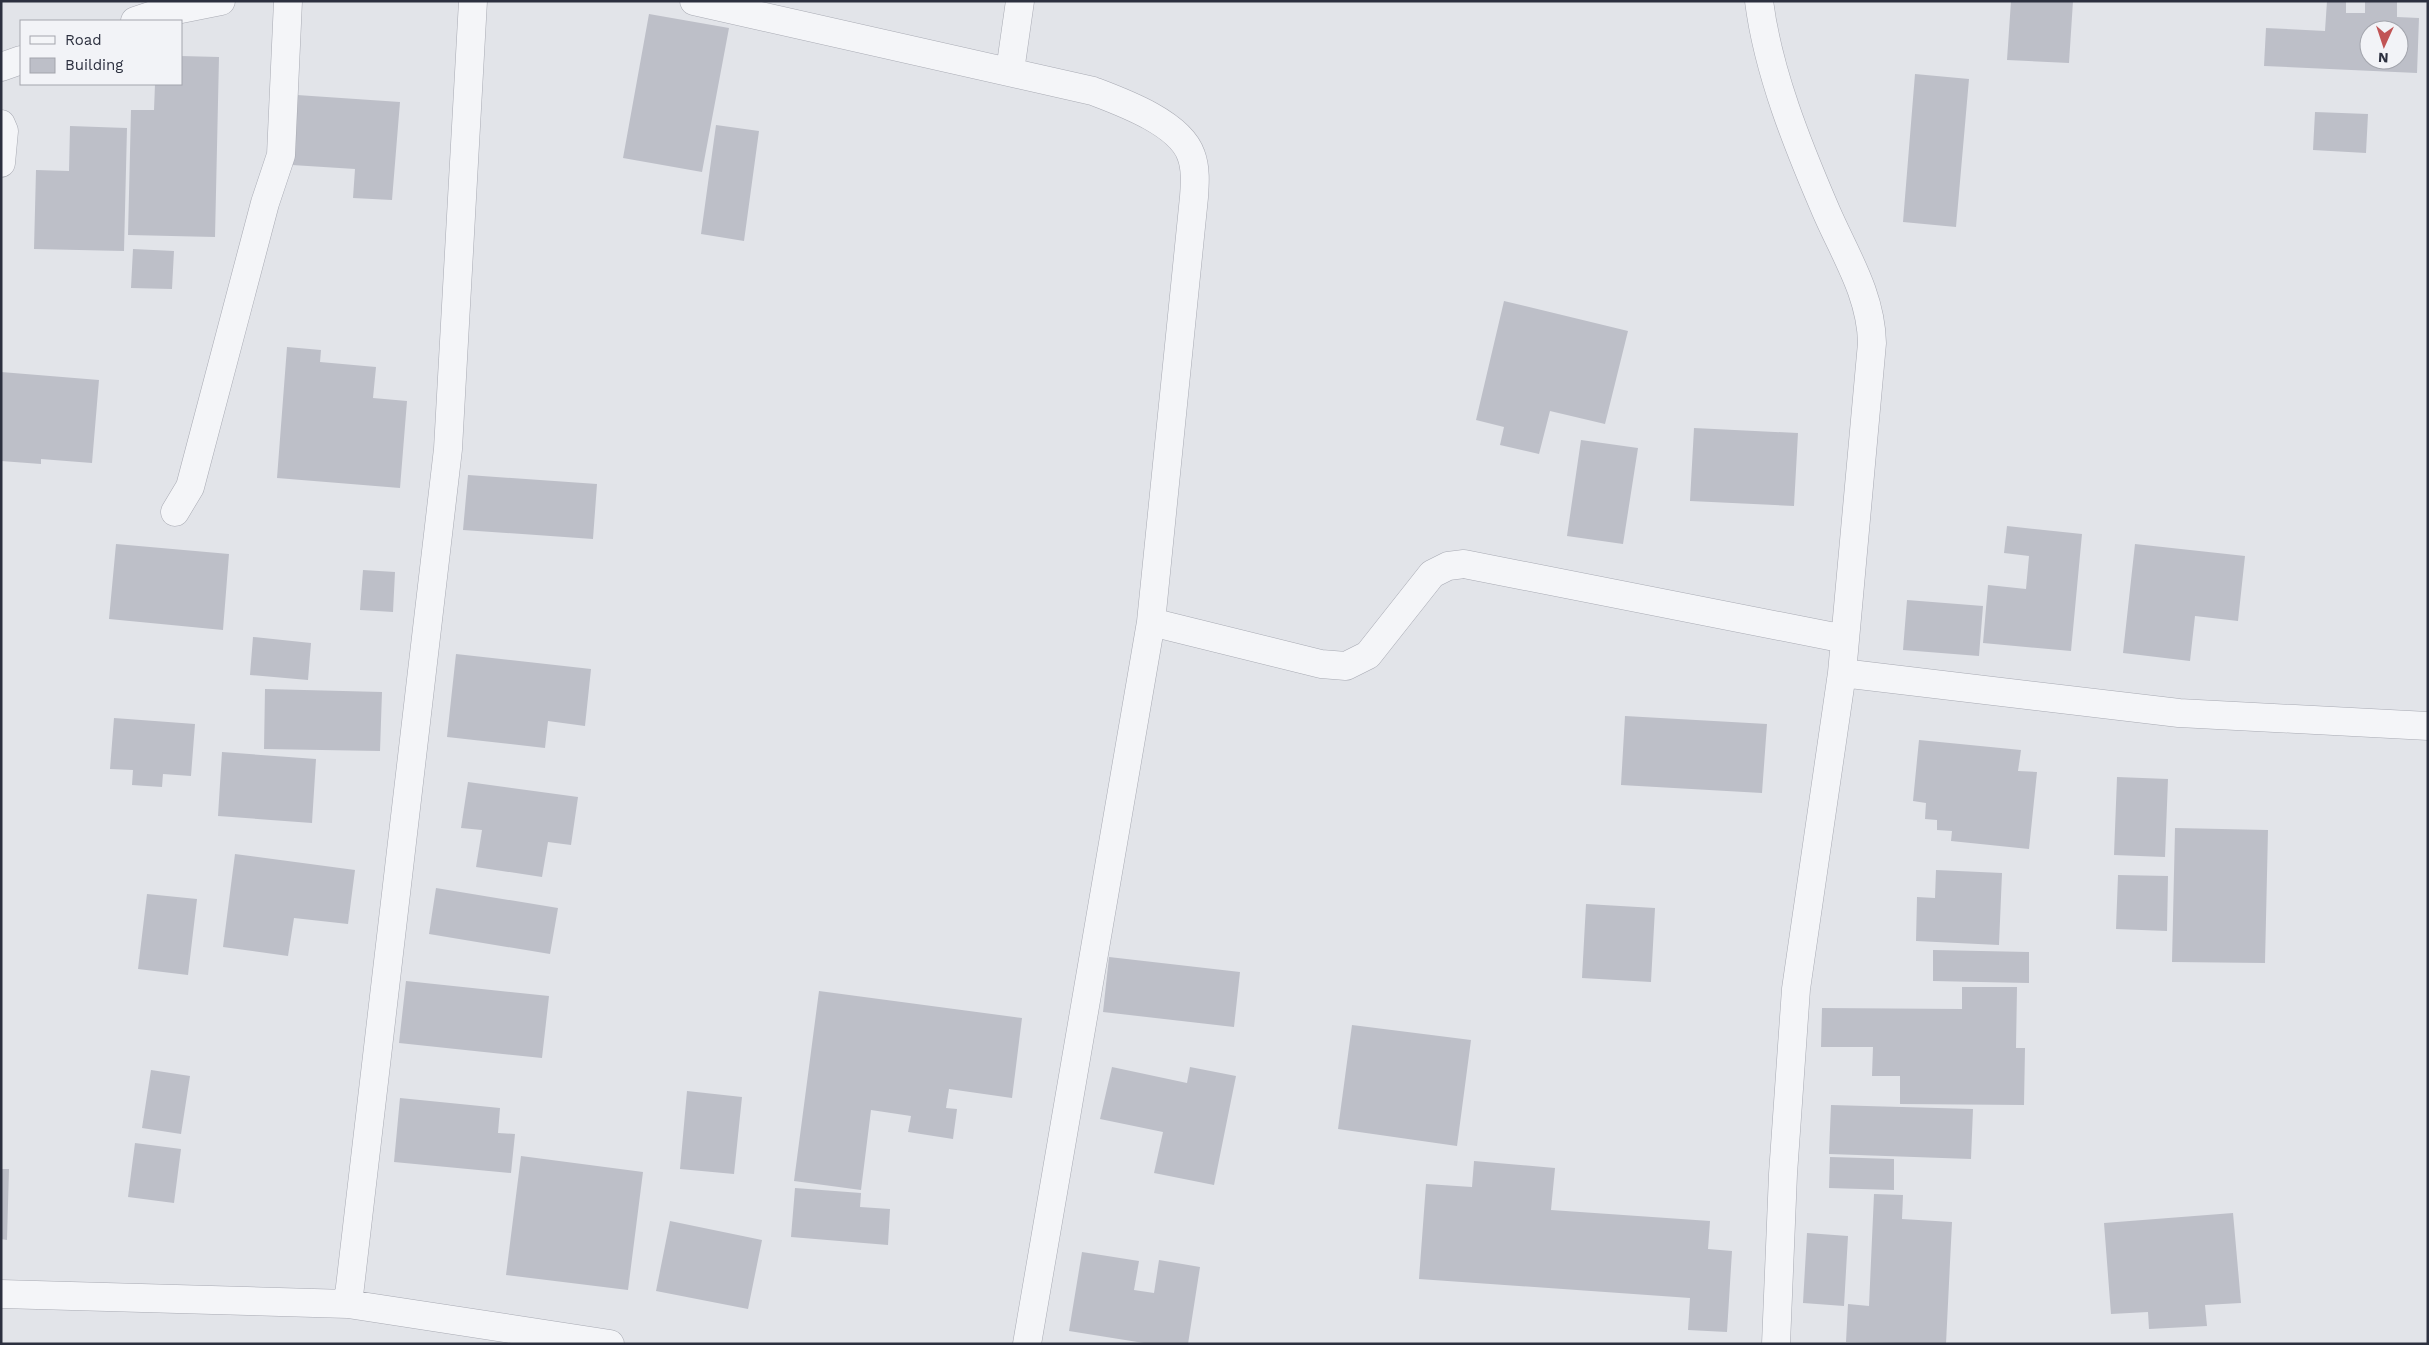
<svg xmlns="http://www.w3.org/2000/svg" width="2429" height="1345" font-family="'Work Sans',sans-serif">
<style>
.building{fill:#bdbfc8;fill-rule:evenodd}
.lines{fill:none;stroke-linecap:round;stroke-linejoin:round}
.minor-casing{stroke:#a8aab3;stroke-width:29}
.minor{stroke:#f4f5f8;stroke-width:28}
</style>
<rect width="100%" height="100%" fill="#e2e4e9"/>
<path class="building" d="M 2011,1 L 2073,1 L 2069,63 L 2007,60 Z
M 2327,1 L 2346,1 L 2346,13 L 2365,13 L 2365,1 L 2397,1 L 2397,17 L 2419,18 L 2417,73 L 2264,66 L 2266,28 L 2325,31 ZM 2369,30 L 2399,30 L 2399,60 L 2369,60 Z
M 649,14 L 729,28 L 702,172 L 623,158 Z
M 181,56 L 219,57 L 215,237 L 128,235 L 131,110 L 154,110 L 155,84 L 181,84 Z
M 1915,74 L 1969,79 L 1956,227 L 1903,222 Z
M 297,95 L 400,102 L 392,200 L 353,198 L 355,169 L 292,165 Z
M 2315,112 L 2368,114 L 2366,153 L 2313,150 Z
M 716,125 L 759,131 L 744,241 L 701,234 Z
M 70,126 L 127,128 L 124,251 L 34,249 L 36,170 L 69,171 Z
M 133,249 L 174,251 L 172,289 L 131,288 Z
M 1504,301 L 1628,331 L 1605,424 L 1550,411 L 1539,454 L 1500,445 L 1504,427 L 1476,420 Z
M 287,347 L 321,350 L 320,362 L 376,367 L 373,398 L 407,401 L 400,488 L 277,478 Z
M 1,372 L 99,380 L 92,463 L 41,459 L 41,464 L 1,461 Z
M 1694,428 L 1798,433 L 1794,506 L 1690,501 Z
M 1581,440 L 1638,448 L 1623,544 L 1567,536 Z
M 468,475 L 597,484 L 593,539 L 463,530 Z
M 2007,526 L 2082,534 L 2071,651 L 1983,643 L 1988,585 L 2026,589 L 2029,556 L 2004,553 Z
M 116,544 L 229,554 L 223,630 L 109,619 Z
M 2135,544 L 2245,556 L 2238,621 L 2195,616 L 2190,661 L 2123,653 Z
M 363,570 L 395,572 L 393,612 L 360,610 Z
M 1907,600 L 1983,606 L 1979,656 L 1903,650 Z
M 253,637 L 311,643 L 308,680 L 250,675 Z
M 456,654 L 591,669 L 585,726 L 548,721 L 545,748 L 447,737 Z
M 265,689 L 382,692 L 380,751 L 264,749 Z
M 1625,716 L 1767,724 L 1762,793 L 1621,785 Z
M 114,718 L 195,724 L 191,776 L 163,774 L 162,787 L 132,785 L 133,770 L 110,769 Z
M 1919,740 L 2021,750 L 2018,771 L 2037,772 L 2029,849 L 1951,841 L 1952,831 L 1937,830 L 1937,820 L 1925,819 L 1926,803 L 1913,801 Z
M 222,752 L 316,759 L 312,823 L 218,816 Z
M 2117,777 L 2168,779 L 2165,857 L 2114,855 Z
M 468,782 L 578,797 L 571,845 L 548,842 L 542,877 L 476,867 L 482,830 L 461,828 Z
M 2175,828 L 2268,830 L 2265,963 L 2172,962 Z
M 235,854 L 355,870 L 348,924 L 294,918 L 288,956 L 223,947 Z
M 1936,870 L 2002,873 L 1999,945 L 1916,941 L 1917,897 L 1935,898 Z
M 2118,875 L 2168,876 L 2167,931 L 2116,929 Z
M 436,888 L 558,908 L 550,954 L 429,934 Z
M 147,894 L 197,899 L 188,975 L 138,969 Z
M 1586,904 L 1655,908 L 1651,982 L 1582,978 Z
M 1933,950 L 2029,952 L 2029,983 L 1933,981 Z
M 1109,957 L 1240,972 L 1234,1027 L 1103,1012 Z
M 406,981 L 549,996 L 542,1058 L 399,1043 Z
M 1962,987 L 2017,987 L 2016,1048 L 2025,1048 L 2024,1105 L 1900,1104 L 1900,1076 L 1872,1076 L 1873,1047 L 1821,1047 L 1822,1008 L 1962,1009 Z
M 819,991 L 1022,1018 L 1012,1098 L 949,1089 L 946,1108 L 957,1109 L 953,1139 L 908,1132 L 911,1116 L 871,1110 L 861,1190 L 794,1181 Z
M 1352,1025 L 1471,1040 L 1457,1146 L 1338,1129 Z
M 1112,1067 L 1187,1083 L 1190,1067 L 1236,1076 L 1214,1185 L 1154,1173 L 1163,1132 L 1100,1119 Z
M 151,1070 L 190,1076 L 181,1134 L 142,1128 Z
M 687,1091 L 742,1097 L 734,1174 L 680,1169 Z
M 400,1098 L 500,1108 L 498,1133 L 515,1134 L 511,1173 L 394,1162 Z
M 1831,1105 L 1973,1109 L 1971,1159 L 1829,1154 Z
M 135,1143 L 181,1149 L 174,1203 L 128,1197 Z
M 521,1156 L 643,1172 L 628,1290 L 506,1275 Z
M 1830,1157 L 1894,1159 L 1894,1190 L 1829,1188 Z
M 1474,1161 L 1555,1168 L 1551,1210 L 1710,1221 L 1708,1249 L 1732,1251 L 1727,1332 L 1688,1330 L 1690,1298 L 1419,1279 L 1426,1184 L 1472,1187 Z
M 1,1169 L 9,1169 L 7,1240 L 1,1239 Z
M 795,1188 L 861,1193 L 860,1207 L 890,1209 L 888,1245 L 791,1237 Z
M 1874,1194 L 1903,1195 L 1902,1219 L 1952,1222 L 1946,1344 L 1846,1342 L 1848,1304 L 1869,1306 Z
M 2233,1213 L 2241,1303 L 2205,1305 L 2207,1326 L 2149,1329 L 2148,1312 L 2111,1314 L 2104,1223 Z
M 670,1221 L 762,1240 L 748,1309 L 656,1291 Z
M 1807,1233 L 1848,1236 L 1844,1306 L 1803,1303 Z
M 1082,1252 L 1139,1261 L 1134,1290 L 1154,1293 L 1159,1260 L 1200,1267 L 1188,1344 L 1150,1344 L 1069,1331 Z"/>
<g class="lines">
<defs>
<path id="minor" d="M 694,1 L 1093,91 C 1122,102 1180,123 1191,155 C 1196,168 1195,183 1194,197 L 1151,622 L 1027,1344
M 1759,1 C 1768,72 1798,146 1826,211 C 1845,255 1871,294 1872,343 L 1842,673 L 1796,989 L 1783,1174 L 1776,1344
M 135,21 L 156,14 L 221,1
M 1,67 L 21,60
M 1010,71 L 1020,1
M 1,124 L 4,131 L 1,163
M 175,512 L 190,487 L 265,203 L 281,155 L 288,1
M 1151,622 L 1321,664 L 1346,666 L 1368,655 L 1432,574 L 1448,566 L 1464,564 L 1845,639
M 1842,673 L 2179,713 L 2428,726
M 1,1294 L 348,1304 L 610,1344
M 348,1304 L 448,449 L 473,1"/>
</defs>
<use href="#minor" class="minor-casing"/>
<use href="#minor" class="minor"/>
</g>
<rect width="2429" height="1345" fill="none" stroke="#2c303f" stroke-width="5"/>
<rect x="20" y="20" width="162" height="65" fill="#f2f3f7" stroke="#a3a5ad"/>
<rect x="30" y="36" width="25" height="8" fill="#f4f5f8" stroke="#a3a5ad"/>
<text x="65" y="45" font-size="15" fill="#2c303f">Road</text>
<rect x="30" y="58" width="25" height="15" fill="#bdbfc8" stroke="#a3a5ad"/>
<text x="65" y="70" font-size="15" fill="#2c303f">Building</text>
<g transform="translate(2384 45) rotate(183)"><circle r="24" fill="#f2f3f7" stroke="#a3a5ad"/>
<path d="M0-4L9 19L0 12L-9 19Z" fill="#c15455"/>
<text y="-8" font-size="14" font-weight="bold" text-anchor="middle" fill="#2c303f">N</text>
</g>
</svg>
